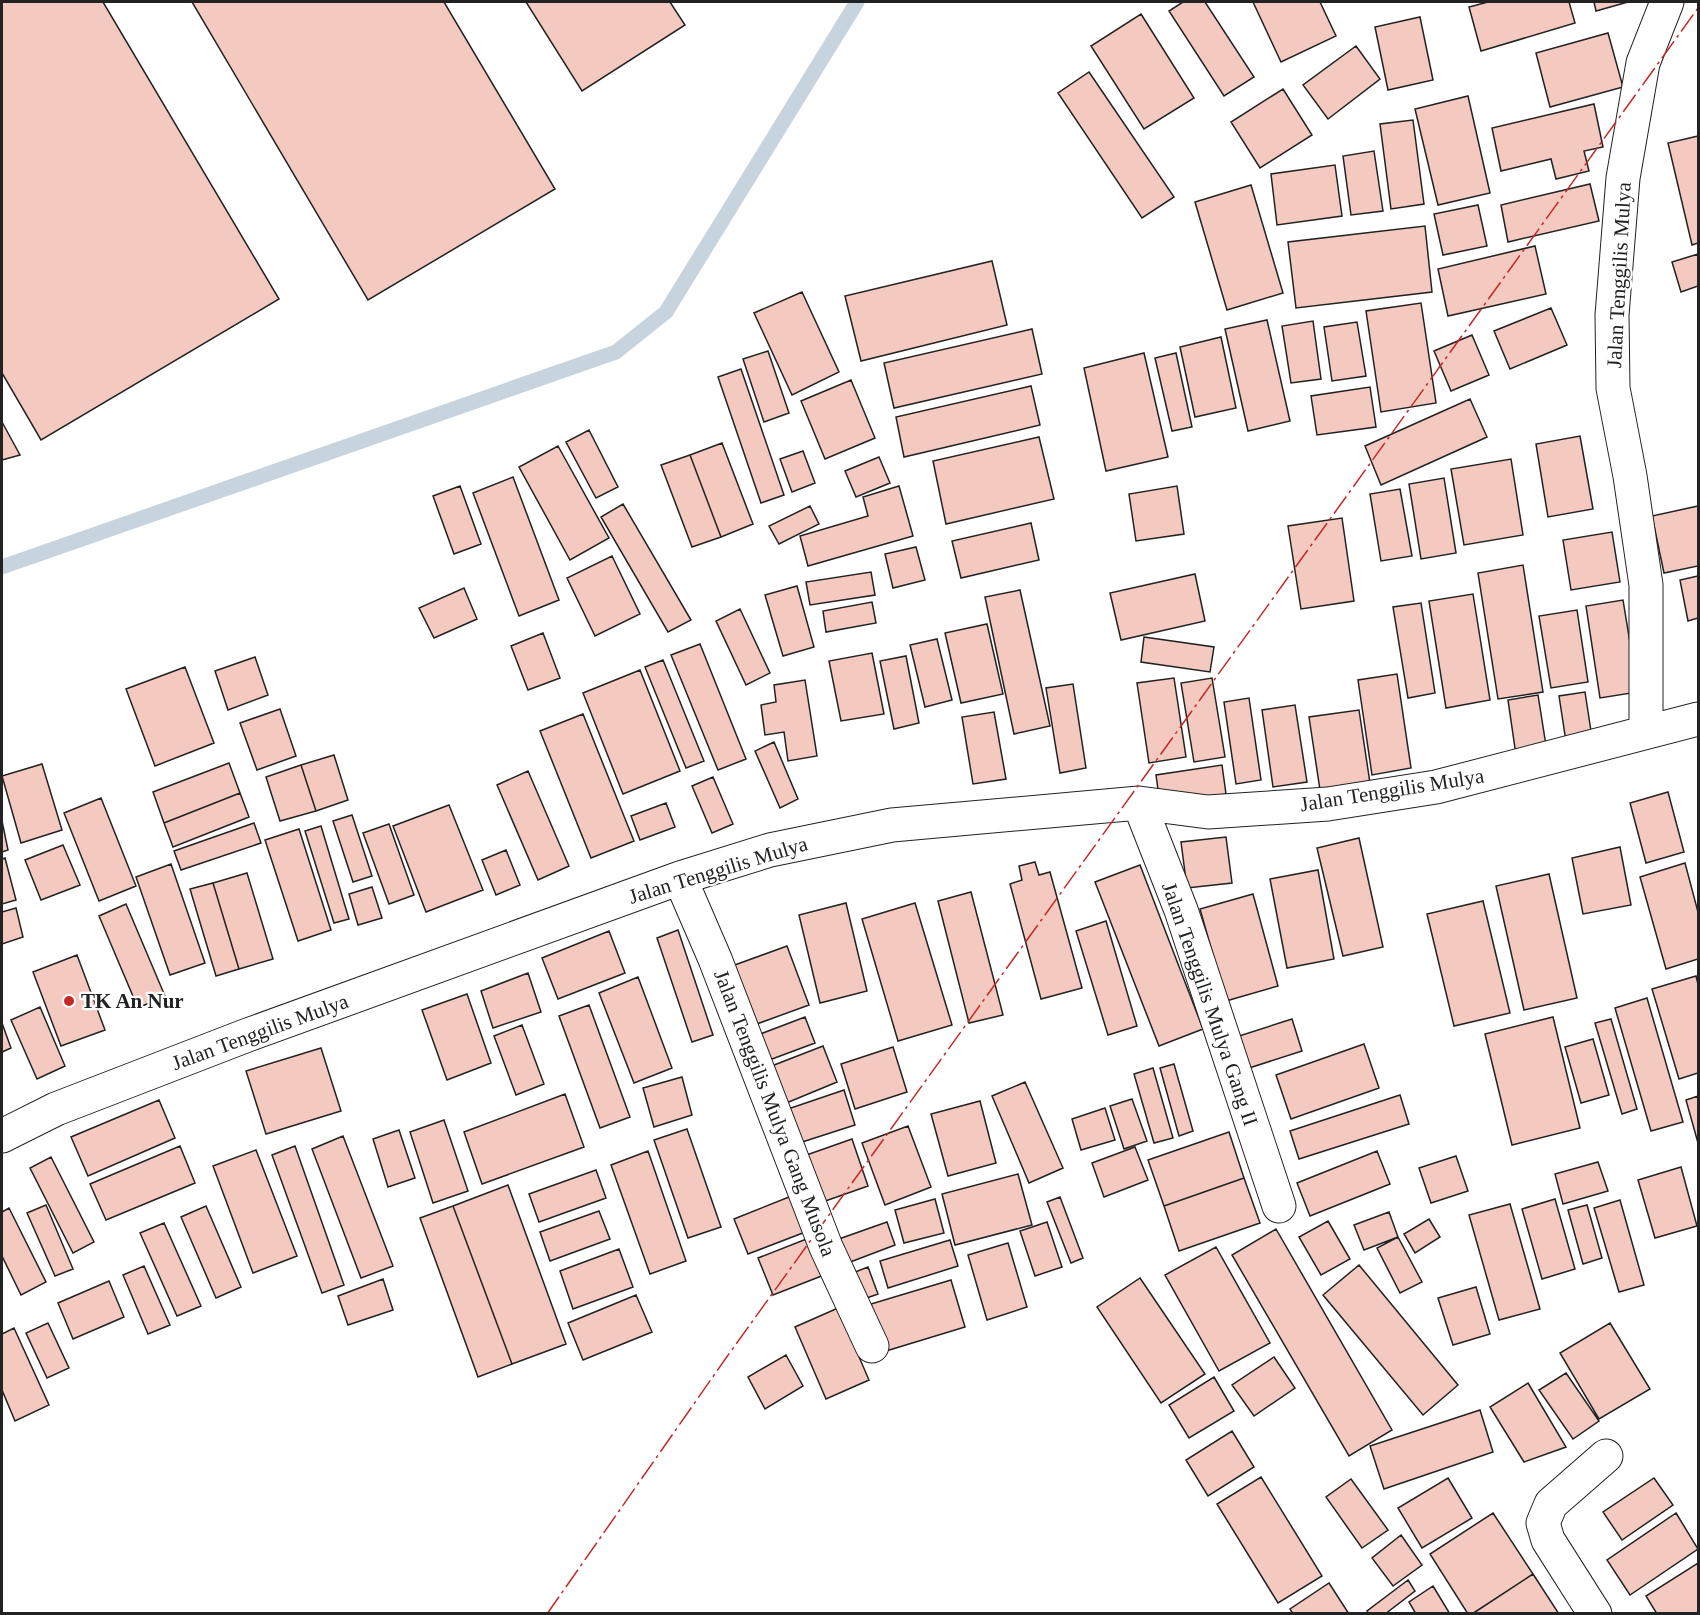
<svg xmlns="http://www.w3.org/2000/svg" width="1700" height="1615" font-family="Georgia,serif">
<style>
.lines{fill:none;stroke-linecap:round;stroke-linejoin:round}
.stream{stroke:#c7d3dd;stroke-width:15}
.building{fill:#f3c9c0;stroke:#222;stroke-width:1.5}
.minor-casing{stroke:#222;stroke-width:35}
.minor{stroke:#fff;stroke-width:33}
.power{stroke:#c62828;stroke-width:1.5;stroke-dasharray:21 4.5 3 4.5;stroke-linecap:butt}
.poi-dot{fill:#c62828;stroke:#fff;stroke-width:2}
.labels{text-anchor:middle;stroke-width:4.5;stroke-linejoin:round;paint-order:stroke}
.street-label{font-size:21px;fill:#222;stroke:#fff}
.poi-label{font-size:21px;font-weight:bold;fill:#222;stroke:#fff;text-anchor:start}
</style>
<rect width="100%" height="100%" fill="#fff"/>
<g class="lines">
<path class="stream" d="M 2,567 L 616,352 L 666,312 L 857,2"/>
</g>
<path class="building" d="M 2,2 L 103,2 L 279,299 L 41,440 L 2,373 Z
M 192,2 L 444,2 L 555,189 L 368,300 Z
M 526,2 L 670,2 L 685,25 L 582,91 Z
M 1183,2 L 1205,2 L 1254,77 L 1224,96 L 1169,11 Z
M 1253,2 L 1320,2 L 1336,36 L 1281,62 Z
M 1488,2 L 1569,2 L 1575,23 L 1481,51 L 1469,7 Z
M 1594,2 L 1628,2 L 1596,11 Z
M 1141,14 L 1194,98 L 1144,129 L 1091,46 Z
M 1420,17 L 1433,80 L 1388,90 L 1375,27 Z
M 1608,33 L 1623,87 L 1550,107 L 1536,53 Z
M 1356,46 L 1380,79 L 1328,119 L 1303,85 Z
M 1089,72 L 1174,197 L 1142,218 L 1058,93 Z
M 1283,89 L 1312,135 L 1260,168 L 1231,122 Z
M 1468,96 L 1490,193 L 1438,205 L 1415,109 Z
M 1594,104 L 1603,147 L 1584,151 L 1589,171 L 1556,179 L 1551,159 L 1501,171 L 1492,128 Z
M 1413,120 L 1424,204 L 1391,209 L 1380,124 Z
M 1698,136 L 1698,243 L 1692,245 L 1668,143 Z
M 1374,151 L 1383,211 L 1351,215 L 1343,156 Z
M 1335,165 L 1342,216 L 1277,225 L 1271,174 Z
M 1590,184 L 1599,221 L 1508,242 L 1501,205 Z
M 1251,185 L 1283,293 L 1227,310 L 1195,202 Z
M 1478,205 L 1487,246 L 1443,255 L 1434,214 Z
M 1425,226 L 1432,292 L 1296,308 L 1288,242 Z
M 1535,246 L 1546,294 L 1448,316 L 1438,269 Z
M 1698,254 L 1698,286 L 1681,292 L 1672,262 Z
M 992,261 L 1007,325 L 861,361 L 845,296 Z
M 802,292 L 839,372 L 792,395 L 754,313 Z
M 1421,303 L 1436,403 L 1381,412 L 1366,311 Z
M 1551,308 L 1567,345 L 1510,369 L 1494,331 Z
M 1267,320 L 1290,421 L 1248,431 L 1225,329 Z
M 1313,321 L 1321,379 L 1291,383 L 1282,326 Z
M 1357,322 L 1366,376 L 1332,381 L 1324,327 Z
M 1032,329 L 1042,374 L 894,408 L 884,363 Z
M 1472,335 L 1489,375 L 1451,391 L 1434,351 Z
M 1221,337 L 1236,408 L 1195,417 L 1180,347 Z
M 768,351 L 789,413 L 764,422 L 743,359 Z
M 1144,353 L 1168,457 L 1106,471 L 1084,368 Z
M 1176,353 L 1192,427 L 1172,431 L 1155,358 Z
M 741,369 L 784,495 L 761,503 L 718,377 Z
M 851,380 L 875,438 L 825,459 L 801,401 Z
M 1031,386 L 1040,425 L 904,457 L 896,417 Z
M 1370,387 L 1376,427 L 1317,435 L 1311,396 Z
M 1470,399 L 1487,437 L 1381,485 L 1365,446 Z
M 2,422 L 20,455 L 2,460 Z
M 589,430 L 618,487 L 596,498 L 566,442 Z
M 1580,436 L 1593,509 L 1548,517 L 1536,444 Z
M 1039,437 L 1054,499 L 946,524 L 933,461 Z
M 722,443 L 753,524 L 721,537 L 690,455 Z
M 558,446 L 609,538 L 570,560 L 519,467 Z
M 803,451 L 815,483 L 792,492 L 780,459 Z
M 690,455 L 721,537 L 692,547 L 661,465 Z
M 879,457 L 890,483 L 856,497 L 845,471 Z
M 1511,459 L 1523,535 L 1464,545 L 1451,469 Z
M 513,477 L 559,600 L 519,616 L 473,493 Z
M 1444,478 L 1456,553 L 1421,559 L 1409,484 Z
M 460,486 L 481,544 L 454,554 L 433,496 Z
M 899,486 L 913,536 L 808,566 L 800,536 L 868,516 L 863,497 Z
M 1177,486 L 1184,534 L 1136,541 L 1129,494 Z
M 1400,489 L 1412,556 L 1381,561 L 1370,494 Z
M 623,504 L 691,620 L 668,632 L 601,517 Z
M 810,506 L 819,524 L 779,544 L 769,526 Z
M 1698,506 L 1698,566 L 1664,573 L 1652,516 Z
M 1342,518 L 1354,601 L 1301,609 L 1288,526 Z
M 1031,523 L 1039,560 L 961,578 L 952,541 Z
M 1612,532 L 1620,582 L 1571,590 L 1563,540 Z
M 916,547 L 925,580 L 893,588 L 885,554 Z
M 612,556 L 640,614 L 595,636 L 567,578 Z
M 1523,565 L 1543,692 L 1498,699 L 1478,573 Z
M 871,572 L 875,595 L 810,605 L 806,582 Z
M 1195,574 L 1205,621 L 1121,640 L 1110,593 Z
M 1698,576 L 1698,618 L 1688,621 L 1680,580 Z
M 797,586 L 814,647 L 783,656 L 765,595 Z
M 464,588 L 477,619 L 434,638 L 419,608 Z
M 1020,590 L 1050,726 L 1014,734 L 985,597 Z
M 1473,594 L 1490,700 L 1446,708 L 1429,601 Z
M 1623,600 L 1638,692 L 1600,698 L 1586,606 Z
M 872,602 L 876,623 L 826,632 L 823,611 Z
M 1421,603 L 1435,693 L 1408,698 L 1393,607 Z
M 740,609 L 770,673 L 746,685 L 716,621 Z
M 1577,610 L 1588,682 L 1551,688 L 1539,616 Z
M 987,624 L 1003,694 L 961,703 L 945,633 Z
M 543,633 L 560,678 L 528,690 L 511,646 Z
M 1144,637 L 1214,647 L 1210,672 L 1141,662 Z
M 937,639 L 952,700 L 925,707 L 910,645 Z
M 700,644 L 746,759 L 718,770 L 671,655 Z
M 872,653 L 884,714 L 841,721 L 829,661 Z
M 906,656 L 919,723 L 894,729 L 880,661 Z
M 255,657 L 268,695 L 228,710 L 215,671 Z
M 663,660 L 704,761 L 686,768 L 645,667 Z
M 185,667 L 214,743 L 155,766 L 126,689 Z
M 640,670 L 680,771 L 623,794 L 583,693 Z
M 1397,674 L 1411,768 L 1372,775 L 1358,680 Z
M 1174,678 L 1186,757 L 1149,763 L 1137,683 Z
M 1212,678 L 1225,757 L 1194,762 L 1181,683 Z
M 805,680 L 817,756 L 788,761 L 784,732 L 765,735 L 761,705 L 776,702 L 774,685 Z
M 1073,684 L 1086,768 L 1060,773 L 1046,688 Z
M 1585,692 L 1593,744 L 1567,748 L 1559,696 Z
M 1538,695 L 1548,758 L 1517,762 L 1508,700 Z
M 1249,698 L 1261,780 L 1236,784 L 1224,702 Z
M 1295,705 L 1307,782 L 1273,787 L 1262,710 Z
M 280,709 L 296,756 L 257,770 L 240,723 Z
M 1359,710 L 1370,783 L 1320,790 L 1309,717 Z
M 994,712 L 1006,779 L 973,784 L 962,717 Z
M 583,714 L 634,841 L 591,858 L 540,731 Z
M 774,742 L 798,799 L 780,808 L 755,751 Z
M 334,755 L 348,800 L 316,811 L 301,765 Z
M 229,763 L 240,793 L 164,823 L 153,792 Z
M 42,764 L 62,830 L 21,843 L 2,776 Z
M 301,765 L 316,811 L 280,821 L 266,777 Z
M 1222,765 L 1226,794 L 1160,804 L 1156,775 Z
M 528,771 L 569,866 L 538,880 L 497,785 Z
M 713,777 L 733,824 L 712,833 L 692,786 Z
M 1668,792 L 1684,852 L 1646,863 L 1630,803 Z
M 240,793 L 249,817 L 173,847 L 164,823 Z
M 101,798 L 136,886 L 99,901 L 64,813 Z
M 666,803 L 675,827 L 640,840 L 631,816 Z
M 449,805 L 483,890 L 426,912 L 393,826 Z
M 352,815 L 372,876 L 353,882 L 333,821 Z
M 2,821 L 8,850 L 2,852 Z
M 254,823 L 261,843 L 181,870 L 174,851 Z
M 389,824 L 414,895 L 389,904 L 363,833 Z
M 321,826 L 349,919 L 334,923 L 305,831 Z
M 299,829 L 331,930 L 298,941 L 265,840 Z
M 1226,837 L 1232,883 L 1187,888 L 1181,842 Z
M 1359,838 L 1383,947 L 1343,956 L 1317,848 Z
M 63,845 L 80,885 L 41,900 L 25,860 Z
M 1620,847 L 1631,905 L 1583,914 L 1572,858 Z
M 506,850 L 520,885 L 496,895 L 482,860 Z
M 5,858 L 16,900 L 2,904 L 2,859 Z
M 1035,862 L 1039,875 L 1050,872 L 1082,988 L 1041,999 L 1010,884 L 1022,880 L 1019,866 Z
M 1685,863 L 1698,912 L 1698,959 L 1666,969 L 1640,877 Z
M 171,864 L 205,963 L 170,975 L 136,877 Z
M 1140,865 L 1203,1029 L 1159,1046 L 1095,882 Z
M 1318,870 L 1334,959 L 1287,968 L 1270,879 Z
M 247,873 L 273,959 L 239,969 L 213,883 Z
M 1549,874 L 1577,998 L 1524,1010 L 1496,886 Z
M 213,883 L 239,969 L 216,976 L 190,889 Z
M 372,887 L 382,918 L 358,925 L 349,894 Z
M 971,892 L 1003,1015 L 969,1023 L 938,901 Z
M 1253,894 L 1278,986 L 1226,1001 L 1200,909 Z
M 1483,901 L 1510,1013 L 1454,1026 L 1427,914 Z
M 846,903 L 867,991 L 820,1003 L 799,915 Z
M 915,903 L 952,1025 L 898,1041 L 862,919 Z
M 126,904 L 165,996 L 138,1008 L 99,916 Z
M 16,908 L 23,937 L 2,944 L 2,912 Z
M 1106,921 L 1137,1026 L 1108,1035 L 1076,931 Z
M 678,930 L 713,1035 L 692,1042 L 657,938 Z
M 609,931 L 625,973 L 558,999 L 542,958 Z
M 787,946 L 809,1005 L 754,1025 L 732,966 Z
M 77,955 L 105,1030 L 61,1046 L 33,972 Z
M 528,973 L 541,1012 L 493,1028 L 481,991 Z
M 1696,976 L 1698,984 L 1698,1073 L 1679,1079 L 1652,989 Z
M 638,977 L 672,1068 L 634,1083 L 599,993 Z
M 467,994 L 491,1063 L 447,1080 L 422,1010 Z
M 1647,998 L 1683,1122 L 1651,1131 L 1615,1008 Z
M 589,1005 L 630,1117 L 600,1128 L 559,1016 Z
M 40,1007 L 65,1066 L 37,1079 L 11,1020 Z
M 805,1017 L 815,1043 L 764,1062 L 755,1036 Z
M 1553,1017 L 1580,1128 L 1512,1145 L 1485,1034 Z
M 1292,1019 L 1302,1051 L 1246,1069 L 1236,1037 Z
M 1611,1019 L 1637,1109 L 1622,1114 L 1595,1023 Z
M 2,1023 L 11,1048 L 2,1052 Z
M 522,1025 L 544,1084 L 516,1095 L 494,1036 Z
M 1593,1039 L 1609,1095 L 1581,1103 L 1565,1047 Z
M 1364,1044 L 1379,1088 L 1291,1119 L 1276,1075 Z
M 823,1046 L 837,1082 L 784,1104 L 769,1067 Z
M 893,1047 L 907,1092 L 855,1109 L 841,1064 Z
M 321,1048 L 341,1111 L 266,1134 L 246,1071 Z
M 1174,1064 L 1193,1131 L 1179,1136 L 1160,1068 Z
M 1153,1068 L 1173,1138 L 1154,1143 L 1134,1074 Z
M 682,1077 L 692,1115 L 654,1127 L 643,1088 Z
M 1025,1082 L 1063,1168 L 1029,1183 L 992,1096 Z
M 844,1090 L 855,1125 L 796,1144 L 785,1110 Z
M 565,1094 L 584,1147 L 482,1184 L 464,1132 Z
M 1400,1095 L 1409,1124 L 1299,1159 L 1290,1131 Z
M 1698,1096 L 1698,1143 L 1686,1100 Z
M 1132,1099 L 1147,1141 L 1124,1149 L 1110,1106 Z
M 159,1100 L 175,1138 L 88,1176 L 71,1137 Z
M 980,1101 L 996,1163 L 948,1176 L 931,1114 Z
M 1105,1108 L 1115,1140 L 1081,1150 L 1072,1119 Z
M 444,1120 L 468,1191 L 433,1203 L 410,1132 Z
M 908,1126 L 931,1187 L 885,1205 L 862,1143 Z
M 687,1129 L 721,1227 L 688,1238 L 654,1140 Z
M 399,1130 L 415,1178 L 388,1187 L 373,1139 Z
M 1229,1132 L 1244,1178 L 1164,1206 L 1148,1160 Z
M 343,1136 L 393,1266 L 361,1278 L 312,1149 Z
M 852,1139 L 868,1186 L 814,1205 L 798,1158 Z
M 180,1146 L 195,1183 L 106,1220 L 90,1184 Z
M 295,1146 L 344,1285 L 322,1293 L 272,1155 Z
M 1135,1147 L 1148,1180 L 1104,1197 L 1092,1163 Z
M 256,1150 L 297,1256 L 253,1273 L 213,1166 Z
M 648,1151 L 686,1261 L 650,1274 L 611,1165 Z
M 1377,1151 L 1390,1184 L 1310,1216 L 1297,1183 Z
M 1456,1156 L 1468,1191 L 1431,1203 L 1419,1168 Z
M 51,1157 L 94,1242 L 73,1253 L 30,1168 Z
M 1598,1162 L 1608,1191 L 1563,1204 L 1555,1174 Z
M 1681,1167 L 1697,1226 L 1655,1238 L 1638,1180 Z
M 596,1170 L 606,1198 L 539,1222 L 529,1194 Z
M 1018,1174 L 1032,1225 L 955,1245 L 942,1194 Z
M 1244,1178 L 1260,1223 L 1179,1251 L 1164,1206 Z
M 508,1185 L 566,1344 L 512,1364 L 453,1206 Z
M 794,1195 L 808,1231 L 748,1254 L 734,1219 Z
M 1060,1197 L 1083,1258 L 1071,1263 L 1047,1202 Z
M 935,1199 L 944,1233 L 904,1243 L 895,1210 Z
M 1555,1199 L 1575,1269 L 1542,1279 L 1522,1209 Z
M 1620,1200 L 1644,1285 L 1619,1292 L 1594,1208 Z
M 1510,1204 L 1540,1309 L 1499,1320 L 1469,1215 Z
M 46,1205 L 73,1269 L 55,1276 L 27,1213 Z
M 1587,1205 L 1602,1258 L 1583,1264 L 1568,1210 Z
M 206,1206 L 241,1287 L 216,1298 L 181,1217 Z
M 453,1206 L 512,1364 L 478,1377 L 420,1218 Z
M 9,1208 L 46,1282 L 21,1295 L 2,1256 L 2,1212 Z
M 599,1211 L 610,1239 L 550,1261 L 540,1232 Z
M 1389,1212 L 1398,1237 L 1364,1250 L 1354,1225 Z
M 1429,1219 L 1440,1237 L 1415,1253 L 1404,1234 Z
M 1328,1221 L 1350,1259 L 1321,1275 L 1299,1237 Z
M 887,1222 L 895,1245 L 845,1264 L 836,1240 Z
M 1047,1222 L 1062,1267 L 1035,1276 L 1020,1231 Z
M 164,1223 L 201,1306 L 177,1316 L 140,1233 Z
M 1276,1229 L 1392,1430 L 1349,1456 L 1232,1255 Z
M 1398,1237 L 1422,1282 L 1400,1293 L 1377,1248 Z
M 809,1238 L 824,1275 L 773,1295 L 758,1258 Z
M 950,1240 L 958,1266 L 888,1288 L 880,1261 Z
M 1008,1243 L 1027,1307 L 987,1320 L 968,1255 Z
M 1216,1247 L 1270,1343 L 1219,1371 L 1165,1275 Z
M 619,1249 L 633,1287 L 573,1309 L 560,1271 Z
M 1359,1265 L 1458,1385 L 1423,1415 L 1323,1295 Z
M 144,1266 L 170,1325 L 148,1334 L 123,1275 Z
M 868,1267 L 878,1294 L 861,1300 L 850,1274 Z
M 1140,1278 L 1205,1374 L 1161,1403 L 1097,1307 Z
M 383,1279 L 393,1310 L 348,1325 L 338,1296 Z
M 951,1280 L 965,1327 L 886,1351 L 871,1304 Z
M 109,1281 L 124,1317 L 73,1339 L 58,1303 Z
M 1476,1287 L 1490,1334 L 1453,1345 L 1438,1298 Z
M 636,1295 L 652,1332 L 583,1360 L 568,1323 Z
M 838,1308 L 869,1380 L 826,1399 L 795,1327 Z
M 48,1323 L 69,1368 L 47,1378 L 26,1333 Z
M 1610,1323 L 1650,1389 L 1599,1419 L 1560,1353 Z
M 14,1328 L 49,1405 L 15,1421 L 2,1390 L 2,1334 Z
M 786,1355 L 803,1386 L 765,1409 L 748,1377 Z
M 1274,1357 L 1295,1388 L 1254,1416 L 1232,1385 Z
M 1566,1373 L 1599,1421 L 1573,1439 L 1539,1390 Z
M 1214,1377 L 1234,1411 L 1189,1438 L 1169,1405 Z
M 1528,1383 L 1566,1447 L 1524,1462 L 1490,1407 Z
M 1480,1410 L 1493,1452 L 1384,1489 L 1370,1446 Z
M 1232,1431 L 1254,1467 L 1208,1496 L 1186,1460 Z
M 1261,1477 L 1322,1576 L 1278,1603 L 1217,1504 Z
M 1448,1478 L 1472,1518 L 1422,1548 L 1398,1508 Z
M 1654,1478 L 1673,1505 L 1622,1540 L 1603,1512 Z
M 1351,1479 L 1388,1530 L 1362,1548 L 1326,1497 Z
M 1493,1513 L 1533,1574 L 1472,1614 L 1468,1614 L 1430,1554 Z
M 1676,1513 L 1698,1549 L 1630,1595 L 1607,1560 Z
M 1401,1535 L 1422,1565 L 1393,1586 L 1372,1558 Z
M 1698,1563 L 1698,1614 L 1657,1614 L 1646,1596 Z
M 1533,1574 L 1559,1614 L 1472,1614 Z
M 1408,1580 L 1415,1591 L 1385,1614 L 1369,1614 L 1367,1611 Z
M 1329,1583 L 1349,1614 L 1293,1614 L 1290,1609 Z
M 1433,1586 L 1450,1614 L 1416,1614 L 1409,1602 Z"/>
<g class="lines">
<defs>
<path id="minor" d="M 1646,731 L 1646,585 L 1630,476 L 1613,388 L 1612,315 L 1623,178 L 1643,63 L 1667,2
M 1139,803 L 1181,910 L 1279,1206
M 680,878 L 715,959 L 826,1247 L 872,1346
M 2,1136 L 56,1109 L 245,1036 L 680,878 L 770,850 L 892,825 L 1139,803 L 1208,812 L 1328,804 L 1436,787 L 1698,719
M 1595,1614 L 1548,1540 L 1543,1523 L 1551,1504 L 1606,1456"/>
</defs>
<use href="#minor" class="minor-casing"/>
<use href="#minor" class="minor"/>
<path class="power" d="M 547,1614 L 726,1358 L 1698,8"/>
</g>
<circle class="poi-dot" cx="69" cy="1001" r="6"/>
<g class="labels">
<g class="street-label">
<text transform="translate(1619 275) rotate(-87)" y="7">Jalan Tenggilis Mulya</text>
<text transform="translate(1392 790) rotate(-9)" y="7">Jalan Tenggilis Mulya</text>
<text transform="translate(718 870) rotate(-17)" y="7">Jalan Tenggilis Mulya</text>
<text transform="translate(1210 1004) rotate(71)" y="7">Jalan Tenggilis Mulya Gang II</text>
<text transform="translate(260 1032) rotate(-20)" y="7">Jalan Tenggilis Mulya</text>
<text transform="translate(775 1113) rotate(69)" y="7">Jalan Tenggilis Mulya Gang Musola</text>
</g>
<g class="poi-label">
<text x="81" y="1008">TK An Nur</text>
</g>
</g>
<rect width="1700" height="1615" fill="none" stroke="#222222" stroke-width="6"/>
</svg>
